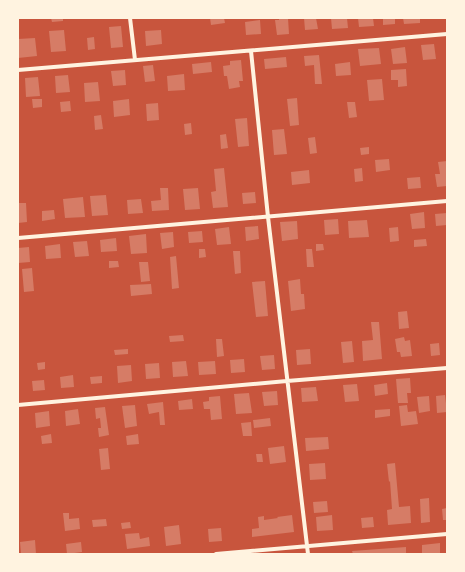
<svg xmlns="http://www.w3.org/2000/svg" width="465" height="572" font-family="'Public Sans',sans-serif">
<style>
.building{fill:#d67c66}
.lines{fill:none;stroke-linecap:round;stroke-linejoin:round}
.minor{stroke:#fff3e0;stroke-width:4}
</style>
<rect width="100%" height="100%" fill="#c8553d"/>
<path class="building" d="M 51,18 L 63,18 L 63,21 L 52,22 Z
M 210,18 L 224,18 L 225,23 L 211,25 Z
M 279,18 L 288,18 L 289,34 L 277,35 L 275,20 L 279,20 Z
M 304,18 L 316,18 L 318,29 L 305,30 Z
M 331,18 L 347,18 L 348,28 L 332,29 Z
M 358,18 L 373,18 L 374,26 L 359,27 Z
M 383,18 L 395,18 L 395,24 L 383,25 Z
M 403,18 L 420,18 L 420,23 L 404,24 Z
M 260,20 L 261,34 L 246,35 L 245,22 Z
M 121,26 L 123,47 L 111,48 L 109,27 Z
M 64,30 L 66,51 L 51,52 L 49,31 Z
M 161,30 L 162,44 L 146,46 L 145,31 Z
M 94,37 L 95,49 L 88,50 L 87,38 Z
M 35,38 L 37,56 L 18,58 L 18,39 Z
M 434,44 L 436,59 L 423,60 L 421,45 Z
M 405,47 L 407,63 L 393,64 L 391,49 Z
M 379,48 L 381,64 L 360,66 L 358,49 Z
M 319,55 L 322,84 L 315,84 L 314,65 L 305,66 L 304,56 Z
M 286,57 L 287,67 L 265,69 L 264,59 Z
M 241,60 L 243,81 L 239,81 L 240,87 L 229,89 L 227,76 L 224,76 L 223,66 L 230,65 L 230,61 Z
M 211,62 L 212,72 L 193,74 L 192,64 Z
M 350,62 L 351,75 L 336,76 L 335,64 Z
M 153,65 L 155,81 L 145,82 L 143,66 Z
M 406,69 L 407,86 L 398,87 L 398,80 L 391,80 L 391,70 Z
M 125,70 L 126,85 L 113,86 L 111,71 Z
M 184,74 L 185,90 L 168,91 L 167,76 Z
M 68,75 L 70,92 L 56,93 L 55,76 Z
M 38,77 L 40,96 L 26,97 L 25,78 Z
M 382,79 L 384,100 L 369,101 L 367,80 Z
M 98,82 L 100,101 L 85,102 L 84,83 Z
M 297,98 L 299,125 L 290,126 L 287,99 Z
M 32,99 L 42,99 L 42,107 L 33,108 Z
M 129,99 L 130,115 L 114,117 L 113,101 Z
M 70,101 L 71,111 L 61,112 L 60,102 Z
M 347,102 L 355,102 L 357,117 L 349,118 Z
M 158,103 L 159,120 L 147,121 L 146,104 Z
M 101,115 L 103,129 L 95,130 L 94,116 Z
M 247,118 L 249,146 L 238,147 L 235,119 Z
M 191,123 L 192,134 L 185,135 L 184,124 Z
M 284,129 L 287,154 L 274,155 L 272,130 Z
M 226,134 L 228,148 L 221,149 L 220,135 Z
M 315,137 L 317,153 L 310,154 L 308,138 Z
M 369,147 L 369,154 L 361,155 L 360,148 Z
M 389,159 L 390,170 L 376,172 L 375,160 Z
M 447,161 L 447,186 L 437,187 L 435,174 L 440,174 L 438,162 Z
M 224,168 L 228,207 L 213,208 L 211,192 L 216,191 L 214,169 Z
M 362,168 L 363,181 L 355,182 L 354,169 Z
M 309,170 L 310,183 L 292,185 L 291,172 Z
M 420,177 L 421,188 L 408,189 L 407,178 Z
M 160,188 L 168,188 L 169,210 L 152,211 L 151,201 L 161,200 Z
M 198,188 L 200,209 L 185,210 L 183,189 Z
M 255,192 L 256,203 L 243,204 L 242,193 Z
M 106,195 L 108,215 L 92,216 L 90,196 Z
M 83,197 L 85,217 L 65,218 L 63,199 Z
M 141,199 L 143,213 L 128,214 L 127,200 Z
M 18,203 L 26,203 L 27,222 L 18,223 Z
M 54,210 L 55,219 L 42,221 L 42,211 Z
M 424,212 L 425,228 L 412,229 L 410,214 Z
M 447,213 L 447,225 L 436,226 L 435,214 Z
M 338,219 L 339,234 L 325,235 L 324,220 Z
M 367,220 L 369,237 L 349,238 L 348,221 Z
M 297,221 L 298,239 L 282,241 L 280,222 Z
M 258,226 L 259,239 L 246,241 L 245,227 Z
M 229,227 L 231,244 L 217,245 L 215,229 Z
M 398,227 L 399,241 L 390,242 L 389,228 Z
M 202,231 L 203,242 L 189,243 L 188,232 Z
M 173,232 L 174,247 L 162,249 L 160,233 Z
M 146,234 L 147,253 L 131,254 L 129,236 Z
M 116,238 L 117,251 L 101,252 L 100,240 Z
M 426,239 L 427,246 L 414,247 L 414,240 Z
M 87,241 L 89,256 L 75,257 L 73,242 Z
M 60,244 L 61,258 L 46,259 L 45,246 Z
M 316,244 L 323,244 L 324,250 L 316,251 Z
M 29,247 L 30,262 L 18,263 L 18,248 Z
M 199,249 L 205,249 L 206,257 L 199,258 Z
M 306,249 L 312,249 L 314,267 L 307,267 Z
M 233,251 L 240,251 L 241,273 L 235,274 Z
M 176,256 L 179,288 L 172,289 L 170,257 Z
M 109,261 L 118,261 L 119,267 L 109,268 Z
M 139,262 L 148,262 L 150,281 L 141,282 Z
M 32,268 L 34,291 L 24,292 L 22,269 Z
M 300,279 L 301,294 L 304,294 L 305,309 L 291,311 L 288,281 Z
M 265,281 L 268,316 L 256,317 L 252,282 Z
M 151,284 L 152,294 L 131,296 L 130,285 Z
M 407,311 L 409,328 L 399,329 L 398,312 Z
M 371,322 L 379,322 L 382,359 L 363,361 L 362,341 L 373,340 Z
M 183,335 L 184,341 L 170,342 L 169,336 Z
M 404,337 L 405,341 L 410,340 L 412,356 L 401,357 L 400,352 L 397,352 L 395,339 Z
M 216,339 L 222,339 L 224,356 L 217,357 Z
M 352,341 L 354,362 L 343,363 L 341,342 Z
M 439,343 L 440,355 L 431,356 L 430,344 Z
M 128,349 L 128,354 L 115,355 L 114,350 Z
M 310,349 L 311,364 L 297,365 L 296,350 Z
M 274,355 L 275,369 L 262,370 L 260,356 Z
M 244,359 L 245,372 L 231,373 L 230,360 Z
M 186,361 L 188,376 L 173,377 L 172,362 Z
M 215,361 L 216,374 L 199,375 L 198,362 Z
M 45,362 L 45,369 L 38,370 L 37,363 Z
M 159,363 L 160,378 L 146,379 L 145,364 Z
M 131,365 L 132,381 L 118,383 L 117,366 Z
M 73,375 L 74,387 L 61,388 L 60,377 Z
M 102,376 L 102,383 L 91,384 L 90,377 Z
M 410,378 L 411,393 L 407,393 L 408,403 L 398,403 L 396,379 Z
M 44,380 L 45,390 L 33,391 L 32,381 Z
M 387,383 L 388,394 L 375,396 L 374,385 Z
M 357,384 L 359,401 L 345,402 L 343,385 Z
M 316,387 L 318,401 L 302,402 L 301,388 Z
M 277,391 L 278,405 L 264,406 L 262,392 Z
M 249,393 L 252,413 L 236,414 L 234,394 Z
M 445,395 L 447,412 L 437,413 L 436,396 Z
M 220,396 L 222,419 L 211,420 L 210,409 L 204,409 L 203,402 L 209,401 L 209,397 Z
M 429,396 L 430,411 L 419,413 L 417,397 Z
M 192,399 L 193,409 L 179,410 L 178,401 Z
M 163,402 L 165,425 L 160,425 L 159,412 L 149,414 L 147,404 Z
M 135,405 L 137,426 L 125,428 L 122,406 Z
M 407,405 L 408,412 L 416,411 L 418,424 L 401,426 L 399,406 Z
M 105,407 L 109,435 L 99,437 L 98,428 L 101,428 L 100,418 L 96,419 L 95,408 Z
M 78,409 L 80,424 L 66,426 L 65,411 Z
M 390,409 L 390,416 L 375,418 L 375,410 Z
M 49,411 L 50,426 L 36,428 L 35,413 Z
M 270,418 L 271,426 L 254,428 L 253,420 Z
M 251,422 L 252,436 L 243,436 L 241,423 Z
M 51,434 L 52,443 L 42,444 L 41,436 Z
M 138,434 L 139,444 L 127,445 L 126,436 Z
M 328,437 L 329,449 L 306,451 L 305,438 Z
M 284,446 L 286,462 L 270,464 L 268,448 Z
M 108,448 L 110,469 L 101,470 L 99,449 Z
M 256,454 L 262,454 L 263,462 L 257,462 Z
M 325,463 L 326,479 L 310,480 L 309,464 Z
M 395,463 L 399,507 L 410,506 L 411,523 L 388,525 L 387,510 L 392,509 L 390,481 L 389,482 L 387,464 Z
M 429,498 L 430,522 L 421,523 L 420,499 Z
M 327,501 L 328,512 L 314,513 L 313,502 Z
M 447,508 L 447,520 L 443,520 L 442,509 Z
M 63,513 L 69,513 L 69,519 L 79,518 L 80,529 L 65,531 Z
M 292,515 L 294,532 L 252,537 L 252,529 L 259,528 L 258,517 L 264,516 L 264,520 L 278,518 L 277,517 Z
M 332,515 L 333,530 L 317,531 L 316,517 Z
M 373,517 L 374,527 L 362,528 L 361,518 Z
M 106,519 L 107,526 L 93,527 L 92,520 Z
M 130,522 L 131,528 L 122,529 L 121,523 Z
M 179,525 L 181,544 L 166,546 L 164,527 Z
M 221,528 L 222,541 L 209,542 L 208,529 Z
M 139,533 L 140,539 L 149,537 L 150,546 L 127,549 L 125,534 Z
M 35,540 L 36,554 L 21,554 L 20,542 Z
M 81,542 L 82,552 L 67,554 L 66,544 Z
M 440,543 L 440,554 L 422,554 L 422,545 Z
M 406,547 L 406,554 L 353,554 L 352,551 Z"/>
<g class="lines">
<path class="minor" d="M 130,18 L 135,60
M 251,51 L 268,217 L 308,554
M 18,70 L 447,34
M 18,238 L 447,201
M 18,405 L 287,381 L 447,368
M 216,554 L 447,534"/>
</g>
<rect width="465" height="572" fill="none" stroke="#fff3e0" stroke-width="38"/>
</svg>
